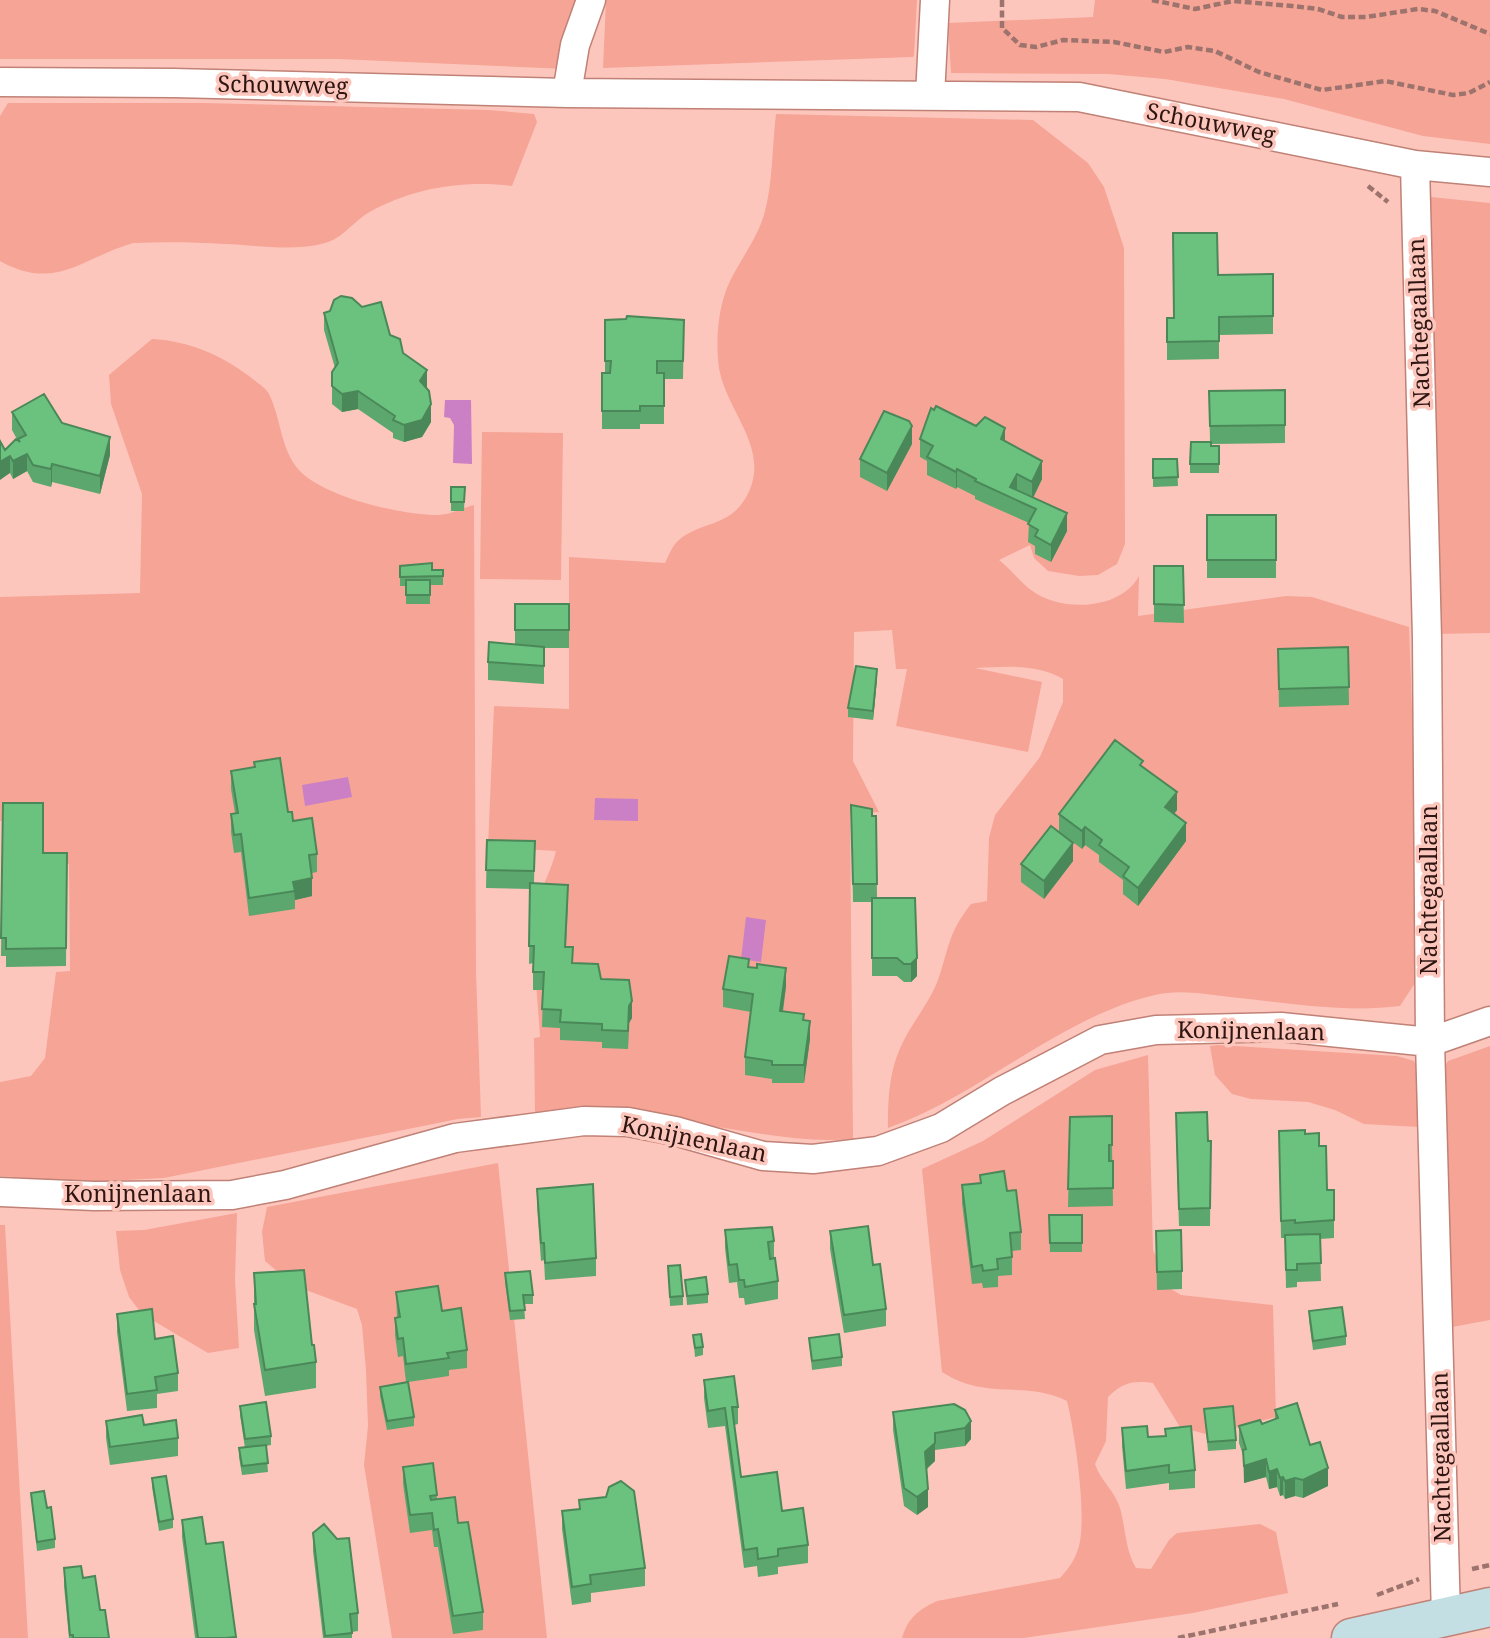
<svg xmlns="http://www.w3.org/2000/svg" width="1490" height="1638" font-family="'Noto Serif',serif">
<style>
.green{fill:#f6a496}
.water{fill:#cb80c5}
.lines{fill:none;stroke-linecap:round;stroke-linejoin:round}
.street-casing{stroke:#c08176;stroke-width:31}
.secondary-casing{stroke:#c08176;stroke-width:41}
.path{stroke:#9d746d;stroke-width:4.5;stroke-dasharray:7 3.5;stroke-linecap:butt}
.street{stroke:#fff;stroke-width:28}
.secondary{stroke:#c4dfe3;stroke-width:38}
.wall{fill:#5ca76d}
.shaded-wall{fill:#4b8859}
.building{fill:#6bc27f;stroke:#4b8859;stroke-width:2}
.labels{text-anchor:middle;stroke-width:7;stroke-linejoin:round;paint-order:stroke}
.street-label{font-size:23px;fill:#2e1512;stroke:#fdc6bc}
</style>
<rect width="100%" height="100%" fill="#fdc6bc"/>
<path class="green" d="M 0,0 L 580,0 L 567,69 L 338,59 L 0,59 Z
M 606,0 L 917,0 L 914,55 L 913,57 L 603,68 Z
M 1095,0 L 1490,0 L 1490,144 L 1423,136 L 1284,99 L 1165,79 L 1108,74 L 951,73 L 948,23 L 1093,17 Z
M 8,103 L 204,103 L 489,110 L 534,114 L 537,122 L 512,186 C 463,180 412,188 368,213 C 353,222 343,238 325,243 C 294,252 256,245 224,244 C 194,242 163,242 133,243 C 82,258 55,292 0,261 L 0,116 Z
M 776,114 L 1033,120 L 1088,163 L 1104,187 L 1124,248 L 1125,544 L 1117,564 L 1098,575 L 1079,576 L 1048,571 L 1034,558 L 1030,545 L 999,560 C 1011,569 1020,582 1031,590 C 1061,613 1121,610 1139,576 L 1138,616 L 1286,596 L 1312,597 L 1409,627 L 1415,791 L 1415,983 L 1400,1006 C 1344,1013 1287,1003 1230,997 C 1206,994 1179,989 1155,995 C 1062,1016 979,1096 888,1128 C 888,1098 889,1071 902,1044 C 913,1021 931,1001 939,977 C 949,946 949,932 971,904 L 987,901 L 989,838 L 995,815 L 1040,757 L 1063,702 L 1063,679 C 1036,663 1005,667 975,668 L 1042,682 L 1028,752 L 896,726 L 907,669 L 896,669 L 892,630 L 854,632 L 853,761 L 879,812 L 850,814 L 853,1139 C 796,1144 741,1129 684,1122 C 634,1116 584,1116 535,1115 L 534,1038 L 540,1037 C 538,995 530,949 537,907 C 540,888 552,870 556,851 L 488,847 L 494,706 L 569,709 L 569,557 L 665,563 C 668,557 671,549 675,544 C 697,519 733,531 750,489 C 769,443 720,405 718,359 C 716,334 719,304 730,281 C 741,259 757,238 764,215 C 773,184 772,146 776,114 Z
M 1431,197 L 1490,203 L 1490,633 L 1435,634 Z
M 152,339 C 190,341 224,356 254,380 C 259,384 267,389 269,394 C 281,418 280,447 298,469 C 322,497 401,515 438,515 C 449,515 463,508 474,505 L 476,972 L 481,1117 L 458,1119 L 164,1178 L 88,1182 L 0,1176 L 0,1082 L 31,1076 L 45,1058 L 56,972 L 70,971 L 69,864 L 39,862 L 38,821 L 0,821 L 0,597 L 140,593 L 142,494 L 111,404 L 109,375 Z
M 482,432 L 563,433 L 561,580 L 480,579 Z
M 1218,1045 L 1397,1056 L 1414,1061 L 1419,1071 L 1419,1127 L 1364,1124 L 1335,1110 L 1308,1102 L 1251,1099 L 1232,1094 L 1215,1075 L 1210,1046 Z
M 1490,1046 L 1490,1320 L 1452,1327 L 1442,1070 L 1448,1061 Z
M 1148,1055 L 1153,1250 L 1171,1289 L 1181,1295 L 1273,1305 L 1276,1417 L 1209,1435 L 1180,1427 L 1153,1383 C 1132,1380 1122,1383 1108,1397 L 1106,1441 L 1095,1464 C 1100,1480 1115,1491 1120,1508 C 1126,1530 1125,1549 1136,1568 L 1151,1569 L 1169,1540 L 1177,1533 L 1260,1524 L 1276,1532 L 1288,1593 L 1193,1613 L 1024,1638 L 902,1638 C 908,1618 918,1610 937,1601 L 1060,1578 C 1069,1568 1075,1560 1079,1546 C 1087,1515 1075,1434 1067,1401 C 1025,1380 986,1401 942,1372 L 922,1169 L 983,1141 L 1095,1070 Z
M 498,1163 L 547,1638 L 392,1638 L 364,1465 L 368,1426 L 366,1370 L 362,1325 L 357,1309 L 295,1286 L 265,1261 L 262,1232 L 267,1207 Z
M 237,1213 L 235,1280 L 239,1348 L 208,1353 L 142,1314 L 129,1297 L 120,1270 L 116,1231 L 144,1230 Z
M 0,1225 L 5,1225 L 28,1638 L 0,1638 Z"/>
<path class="water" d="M 445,400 L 471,400 L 472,464 L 453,463 L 454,425 L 450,418 L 444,417 Z
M 348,777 L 352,797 L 305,806 L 302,785 Z
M 595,798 L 638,799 L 638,821 L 594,820 Z
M 746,917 L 766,920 L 761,962 L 741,959 Z"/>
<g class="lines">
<defs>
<path id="street" d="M 0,82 L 174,83 L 567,93 L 1079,97 L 1415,165 L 1490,172
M 567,93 L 575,45 L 591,0
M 930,96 L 935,0
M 1415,165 L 1427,638 L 1430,1042 L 1446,1616
M 0,1192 L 94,1196 L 232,1195 L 285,1185 L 455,1138 L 584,1121 L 628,1122 L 675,1131 L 763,1156 L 813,1159 L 878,1151 L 941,1128 L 1002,1091 L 1100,1040 L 1156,1030 L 1281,1027 L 1430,1042 L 1490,1021"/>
<path id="secondary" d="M 1351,1638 L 1490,1607"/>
</defs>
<use href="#street" class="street-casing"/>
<use href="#secondary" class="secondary-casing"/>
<path class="path" d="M 1002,0 L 1002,28 L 1020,45 L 1036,47 L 1063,40 L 1114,42 L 1164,52 L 1188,47 L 1215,51 L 1259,72 L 1322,90 L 1385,81 L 1453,95 L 1469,93 L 1490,82
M 1152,0 L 1195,9 L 1233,1 L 1292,6 L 1318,9 L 1342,17 L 1366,17 L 1418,9 L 1435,11 L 1490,34
M 1368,186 L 1388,202
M 1472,1569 L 1490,1565
M 1377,1595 L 1419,1579
M 1178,1638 L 1338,1604"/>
<use href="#street" class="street"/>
<use href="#secondary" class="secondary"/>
</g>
<path class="wall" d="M 1273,274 L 1273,334 L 1219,335 L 1219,359 L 1167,360 L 1167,318 L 1174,318 L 1218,275 Z
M 324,313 L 390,335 L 427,388 L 431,422 L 422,437 L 404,442 L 393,438 L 393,433 L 358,409 L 342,412 L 332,404 L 332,372 L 335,368 L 324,330 Z
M 605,320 L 684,320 L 683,379 L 664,379 L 664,424 L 640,424 L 640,429 L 602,429 L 602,373 L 605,373 Z
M 1285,390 L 1285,443 L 1211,444 L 1211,446 L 1219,446 L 1219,473 L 1190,473 L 1190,464 L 1210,442 L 1209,391 Z
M 12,412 L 62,423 L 110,455 L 100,494 L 52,482 L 51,487 L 33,482 L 27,471 L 13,479 L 10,473 L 5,450 L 18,441 L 12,430 Z
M 920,439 L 1005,441 L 1042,479 L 1033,498 L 1067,531 L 1051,562 L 1035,554 L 1035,546 L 1028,542 L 1029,523 L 975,499 L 975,496 L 957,487 L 956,489 L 927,475 L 927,461 L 920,457 Z
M 912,444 L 887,491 L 860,477 L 860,459 Z
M 1153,459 L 1177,459 L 1178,486 L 1153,487 Z
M 451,487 L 465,487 L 464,511 L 451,511 Z
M 1207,515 L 1276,515 L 1276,578 L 1207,578 Z
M 400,566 L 432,570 L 443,570 L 443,585 L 430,585 L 430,604 L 406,604 L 406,586 L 400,586 Z
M 1154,566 L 1183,566 L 1184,623 L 1154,622 Z
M 515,604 L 569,604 L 569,648 L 544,648 L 544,684 L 488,680 L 488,662 L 515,644 Z
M 1348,647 L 1349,705 L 1279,707 L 1278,649 Z
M 877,678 L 873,720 L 848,717 L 848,708 Z
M 254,762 L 293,821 L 317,854 L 317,872 L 312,873 L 312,896 L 295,900 L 295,909 L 249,916 L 241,852 L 234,853 L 231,832 L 231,814 L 235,813 L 231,789 L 231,771 L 254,768 Z
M 1143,767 L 1177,810 L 1174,814 L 1186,841 L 1138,906 L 1123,894 L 1123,880 L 1099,862 L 1099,855 L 1085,845 L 1082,849 L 1059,832 L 1059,814 Z
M 3,803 L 43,853 L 67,853 L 66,966 L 6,967 L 6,956 L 1,956 Z
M 851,805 L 872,816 L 876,816 L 877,898 L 917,976 L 911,982 L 904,982 L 897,976 L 872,976 L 872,902 L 853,902 Z
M 487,840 L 535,841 L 534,883 L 568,903 L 566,947 L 573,963 L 601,979 L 632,1018 L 629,1023 L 628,1049 L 602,1048 L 602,1042 L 560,1040 L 560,1028 L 542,1027 L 543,990 L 533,990 L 533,963 L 529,964 L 530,889 L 486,888 Z
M 1073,861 L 1044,899 L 1021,882 L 1021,864 Z
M 749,967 L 786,986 L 783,1012 L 804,1020 L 810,1039 L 804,1083 L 772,1083 L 772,1079 L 745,1075 L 745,1057 L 751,1012 L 723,1007 L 723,989 Z
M 1070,1117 L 1112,1145 L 1113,1206 L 1068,1207 Z
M 1176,1131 L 1211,1141 L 1210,1226 L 1179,1226 Z
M 1279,1131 L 1305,1134 L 1319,1146 L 1327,1190 L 1334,1190 L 1334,1238 L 1320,1239 L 1321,1281 L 1297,1282 L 1297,1287 L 1286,1288 L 1285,1238 L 1281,1238 Z
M 980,1175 L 1007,1191 L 1021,1232 L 1021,1250 L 1012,1251 L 1012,1275 L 998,1276 L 998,1287 L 983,1288 L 982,1283 L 972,1284 L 962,1203 L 962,1185 L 980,1183 Z
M 537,1189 L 596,1258 L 596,1276 L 545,1280 L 544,1260 L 541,1261 L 537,1206 Z
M 1049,1215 L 1082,1215 L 1082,1252 L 1050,1252 Z
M 725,1230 L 774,1241 L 774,1258 L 778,1281 L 778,1299 L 745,1305 L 744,1298 L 739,1298 L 737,1282 L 729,1283 L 725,1248 Z
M 830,1231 L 873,1265 L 886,1309 L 886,1326 L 844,1333 L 830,1249 Z
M 1156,1231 L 1182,1271 L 1182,1289 L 1157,1290 Z
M 668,1266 L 683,1296 L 683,1305 L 670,1306 Z
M 254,1273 L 312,1345 L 316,1362 L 316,1388 L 265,1396 L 254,1330 Z
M 505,1273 L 533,1295 L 533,1304 L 524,1304 L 525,1319 L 510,1320 L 505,1282 Z
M 685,1280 L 708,1294 L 708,1303 L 687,1305 Z
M 396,1292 L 442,1311 L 467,1350 L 467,1368 L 449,1370 L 449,1376 L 408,1382 L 414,1417 L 414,1426 L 387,1430 L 380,1396 L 380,1387 L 406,1382 L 403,1356 L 398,1357 L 395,1335 L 395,1318 L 397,1317 Z
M 1309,1311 L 1346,1336 L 1346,1345 L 1313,1350 L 1309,1320 Z
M 117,1314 L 155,1339 L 178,1373 L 178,1391 L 157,1394 L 157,1408 L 127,1411 L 117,1332 Z
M 693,1335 L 703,1347 L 703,1355 L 695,1357 Z
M 809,1338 L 842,1357 L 842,1366 L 812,1370 Z
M 704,1380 L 738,1407 L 738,1424 L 734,1425 L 741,1477 L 782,1511 L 808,1545 L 808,1563 L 778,1567 L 778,1574 L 758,1577 L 757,1566 L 744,1568 L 725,1426 L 708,1428 L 704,1398 Z
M 954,1404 L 971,1439 L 965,1446 L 935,1450 L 935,1461 L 927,1469 L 928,1507 L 917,1515 L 904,1506 L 893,1430 L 893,1412 Z
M 240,1406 L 271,1436 L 271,1445 L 266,1446 L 268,1472 L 242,1475 L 239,1457 L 239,1448 L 245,1448 L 240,1415 Z
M 1204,1409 L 1236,1440 L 1236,1449 L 1208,1451 Z
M 1275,1410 L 1310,1445 L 1328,1486 L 1303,1498 L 1295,1496 L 1285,1499 L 1283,1495 L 1280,1496 L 1277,1487 L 1269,1489 L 1266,1477 L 1244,1483 L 1243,1455 L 1239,1443 L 1239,1426 L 1262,1424 L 1275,1419 Z
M 106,1421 L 144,1425 L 178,1438 L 178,1456 L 110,1465 L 106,1438 Z
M 1122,1428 L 1148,1437 L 1195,1470 L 1195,1488 L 1169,1490 L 1169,1483 L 1126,1489 L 1122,1446 Z
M 403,1467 L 437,1495 L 437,1499 L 458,1523 L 483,1612 L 483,1630 L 453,1634 L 438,1547 L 434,1547 L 432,1530 L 410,1533 L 403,1484 Z
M 152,1478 L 173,1519 L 173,1528 L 159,1531 L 152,1487 Z
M 31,1493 L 47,1508 L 55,1539 L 55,1548 L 37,1551 Z
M 606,1497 L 645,1568 L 645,1586 L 591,1593 L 591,1602 L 572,1605 L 562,1529 L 562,1511 L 579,1509 L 579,1500 Z
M 182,1520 L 206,1544 L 223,1542 L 236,1638 L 195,1638 L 182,1537 Z
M 313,1533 L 358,1613 L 358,1631 L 352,1632 L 352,1638 L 323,1638 L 313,1551 Z
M 64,1568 L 100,1610 L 109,1638 L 69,1638 L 64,1586 Z"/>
<path class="shaded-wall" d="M 427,370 L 427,388 L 420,398 L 420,381 Z
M 358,391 L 358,409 L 342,412 L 342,394 Z
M 431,404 L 431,422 L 422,437 L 404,442 L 404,425 Z
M 912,426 L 912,444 L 887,491 L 887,473 Z
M 1005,428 L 1005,446 L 1001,439 Z
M 110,437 L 110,455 L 100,494 L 100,476 Z
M 27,454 L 27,471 L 13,479 L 13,461 Z
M 10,456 L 10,473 L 0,480 L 0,462 Z
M 1042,461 L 1042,479 L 1032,500 L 1032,482 Z
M 52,464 L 52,482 L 51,487 L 51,469 Z
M 957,469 L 957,487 L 956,489 L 956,472 Z
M 1017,474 L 1017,492 L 1010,487 Z
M 1067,513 L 1067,531 L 1051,562 L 1051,545 Z
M 877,669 L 877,678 L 873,720 L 873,711 Z
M 1177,792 L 1177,810 L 1165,825 L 1165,807 Z
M 1186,823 L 1186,841 L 1138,906 L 1138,888 Z
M 1085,827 L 1085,845 L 1082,849 L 1082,831 Z
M 1073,843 L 1073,861 L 1044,899 L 1044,881 Z
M 312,878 L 312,896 L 295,900 L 293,882 Z
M 917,958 L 917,976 L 911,982 L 911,964 Z
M 786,968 L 786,986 L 780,1029 L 780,1011 Z
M 632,1001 L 632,1018 L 629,1023 L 628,1049 L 629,1006 Z
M 810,1021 L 810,1039 L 804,1083 L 804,1065 Z
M 971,1421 L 971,1439 L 965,1446 L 965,1428 Z
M 935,1443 L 935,1461 L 925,1470 L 925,1452 Z
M 1266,1459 L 1266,1477 L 1244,1483 L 1244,1466 Z
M 1328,1468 L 1328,1486 L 1303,1498 L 1303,1480 Z
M 1277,1469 L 1277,1487 L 1269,1489 L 1269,1472 Z
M 1283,1477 L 1283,1495 L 1280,1496 L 1280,1478 Z
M 1295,1478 L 1295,1496 L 1285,1499 L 1285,1481 Z
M 928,1489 L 928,1507 L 917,1515 L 917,1497 Z"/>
<path class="building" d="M 1173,233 L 1217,233 L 1218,275 L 1273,274 L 1273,316 L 1219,317 L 1219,341 L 1167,342 L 1167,318 L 1174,318 Z
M 341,296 L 352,298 L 362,307 L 381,302 L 390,335 L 400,339 L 403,353 L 427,370 L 420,381 L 429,391 L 431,404 L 422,420 L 404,425 L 393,420 L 395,416 L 358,391 L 342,394 L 332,386 L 332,372 L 338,363 L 324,313 L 330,311 L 334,300 Z
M 627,316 L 684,320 L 683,361 L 657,361 L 657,373 L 664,373 L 664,406 L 640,406 L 640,411 L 602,411 L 602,373 L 610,373 L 611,361 L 605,361 L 605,320 L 626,319 Z
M 1285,390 L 1285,425 L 1210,426 L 1209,391 Z
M 44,394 L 62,423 L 110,437 L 100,476 L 52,464 L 51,469 L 33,465 L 27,454 L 13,461 L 10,456 L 0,462 L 0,441 L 5,450 L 16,439 L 20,442 L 18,439 L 26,435 L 12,412 Z
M 936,406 L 976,426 L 985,417 L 1005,428 L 1001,439 L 1042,461 L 1032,482 L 1017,474 L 1010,487 L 1067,513 L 1051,545 L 1035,536 L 1038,530 L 1028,524 L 1036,509 L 975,481 L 976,479 L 957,469 L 956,472 L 927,457 L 933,446 L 920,439 L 931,408 L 934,410 Z
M 884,411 L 909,421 L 912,426 L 887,473 L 860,459 Z
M 1191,442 L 1211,442 L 1211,446 L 1219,446 L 1219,464 L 1190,464 Z
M 1153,459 L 1177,459 L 1178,477 L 1153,478 Z
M 451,487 L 465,487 L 464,502 L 451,502 Z
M 1207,515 L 1276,515 L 1276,560 L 1207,560 Z
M 432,563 L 432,570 L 443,570 L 443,576 L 400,577 L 400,566 Z
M 1154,566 L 1183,566 L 1184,605 L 1154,604 Z
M 406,580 L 430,580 L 430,595 L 406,595 Z
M 515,604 L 569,604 L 569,630 L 515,630 Z
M 489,642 L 544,647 L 544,666 L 488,662 Z
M 1348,647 L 1349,687 L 1279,689 L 1278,649 Z
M 856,666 L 877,669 L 873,711 L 848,708 Z
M 1115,740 L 1143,761 L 1140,765 L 1177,792 L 1165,807 L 1186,823 L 1138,888 L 1123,876 L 1129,867 L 1099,845 L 1102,840 L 1085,827 L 1082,831 L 1059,814 Z
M 280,758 L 288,812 L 292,812 L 293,821 L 312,818 L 317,854 L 309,855 L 312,878 L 293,882 L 295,891 L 249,898 L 241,834 L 234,835 L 231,814 L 238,813 L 231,771 L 255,767 L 254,762 Z
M 3,803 L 43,803 L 43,853 L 67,853 L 66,948 L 6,949 L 6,938 L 1,938 Z
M 851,805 L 872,809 L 872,816 L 876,816 L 877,884 L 853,884 Z
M 1051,826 L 1073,843 L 1044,881 L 1021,864 Z
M 487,840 L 535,841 L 534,871 L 486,870 Z
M 530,883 L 568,885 L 565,947 L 573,947 L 572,963 L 598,964 L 601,979 L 629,980 L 632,1001 L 629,1006 L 628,1031 L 602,1030 L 602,1024 L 560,1022 L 561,1010 L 542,1009 L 544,972 L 533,972 L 534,946 L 529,946 Z
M 872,898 L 915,898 L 917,958 L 911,964 L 904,964 L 897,958 L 872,958 Z
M 729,956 L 749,959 L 748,967 L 757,968 L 757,964 L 786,968 L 780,1011 L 804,1014 L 803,1020 L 810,1021 L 804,1065 L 772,1065 L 772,1061 L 745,1057 L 753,994 L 723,989 Z
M 1207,1112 L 1208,1141 L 1211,1141 L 1210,1208 L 1179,1209 L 1176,1113 Z
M 1112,1116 L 1112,1145 L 1109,1145 L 1109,1161 L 1113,1161 L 1113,1188 L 1068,1189 L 1070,1117 Z
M 1305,1130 L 1305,1134 L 1319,1133 L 1319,1146 L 1326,1146 L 1327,1190 L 1334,1190 L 1334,1220 L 1295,1223 L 1295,1220 L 1281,1221 L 1279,1131 Z
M 1004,1171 L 1007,1191 L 1016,1190 L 1021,1232 L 1010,1233 L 1012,1257 L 997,1259 L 998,1269 L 983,1271 L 982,1265 L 972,1267 L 962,1185 L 981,1183 L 980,1175 Z
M 593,1184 L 596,1258 L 545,1263 L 544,1243 L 541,1243 L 537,1189 Z
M 1049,1215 L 1082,1215 L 1082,1243 L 1050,1243 Z
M 868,1226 L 873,1265 L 880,1264 L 886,1309 L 844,1315 L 830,1231 Z
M 772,1227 L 774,1241 L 768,1242 L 770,1259 L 775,1258 L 778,1281 L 745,1287 L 744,1280 L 739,1280 L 737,1264 L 729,1265 L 725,1230 Z
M 1181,1230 L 1182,1271 L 1157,1272 L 1156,1231 Z
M 1320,1234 L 1321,1263 L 1297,1264 L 1297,1270 L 1286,1270 L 1285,1235 Z
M 680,1265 L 683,1296 L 670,1297 L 668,1266 Z
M 304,1270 L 312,1345 L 314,1345 L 316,1362 L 265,1370 L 254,1304 L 256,1304 L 254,1273 Z
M 530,1271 L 533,1295 L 523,1295 L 525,1310 L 510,1311 L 505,1273 Z
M 706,1277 L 708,1294 L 687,1296 L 685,1280 Z
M 438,1286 L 442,1311 L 461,1308 L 467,1350 L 447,1353 L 449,1358 L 406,1364 L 403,1338 L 398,1339 L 395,1318 L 400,1317 L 396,1292 Z
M 1342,1307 L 1346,1336 L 1313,1341 L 1309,1311 Z
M 152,1309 L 155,1339 L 173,1336 L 178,1373 L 155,1377 L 157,1390 L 127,1394 L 117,1314 Z
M 701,1334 L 703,1347 L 695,1348 L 693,1335 Z
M 839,1334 L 842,1357 L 812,1361 L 809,1338 Z
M 734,1376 L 738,1407 L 732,1407 L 741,1477 L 777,1472 L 782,1511 L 803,1508 L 808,1545 L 778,1549 L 778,1556 L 758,1559 L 757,1548 L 744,1550 L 725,1408 L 708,1411 L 704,1380 Z
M 408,1382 L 414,1417 L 387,1421 L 380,1387 Z
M 266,1402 L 271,1436 L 245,1439 L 240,1406 Z
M 1297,1403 L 1310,1445 L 1320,1442 L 1328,1468 L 1303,1480 L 1295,1478 L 1285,1481 L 1283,1477 L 1280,1478 L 1277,1469 L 1269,1472 L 1266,1459 L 1244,1466 L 1243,1450 L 1246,1449 L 1239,1426 L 1260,1420 L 1262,1424 L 1278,1418 L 1275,1410 Z
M 954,1404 L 965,1410 L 971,1421 L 965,1428 L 935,1433 L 935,1443 L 925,1452 L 928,1489 L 917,1497 L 904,1488 L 893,1412 Z
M 1233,1406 L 1236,1440 L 1208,1442 L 1204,1409 Z
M 142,1415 L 144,1425 L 176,1420 L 178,1438 L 110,1447 L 106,1421 Z
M 1147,1426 L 1148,1437 L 1166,1436 L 1165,1429 L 1191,1426 L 1195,1470 L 1169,1473 L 1169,1465 L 1126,1471 L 1122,1428 Z
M 266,1445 L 268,1463 L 242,1466 L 239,1448 Z
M 433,1463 L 437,1495 L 430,1496 L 431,1500 L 455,1497 L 458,1523 L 468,1522 L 483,1612 L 453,1616 L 438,1529 L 434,1530 L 432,1513 L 410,1515 L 403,1467 Z
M 166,1476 L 173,1519 L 159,1522 L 152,1478 Z
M 621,1481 L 634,1491 L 645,1568 L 590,1575 L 591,1584 L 572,1587 L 562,1511 L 580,1509 L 579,1500 L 606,1497 L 609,1487 Z
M 44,1491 L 47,1508 L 51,1507 L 55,1539 L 37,1542 L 31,1493 Z
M 202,1517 L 206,1544 L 223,1542 L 236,1637 L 226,1638 L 198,1638 L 182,1520 Z
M 324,1524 L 337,1539 L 349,1538 L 358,1613 L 350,1614 L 352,1633 L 325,1636 L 313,1533 Z
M 81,1566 L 83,1578 L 95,1576 L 100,1610 L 105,1610 L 109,1638 L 73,1638 L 73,1635 L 70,1635 L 64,1568 Z"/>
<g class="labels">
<g class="street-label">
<text transform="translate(283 85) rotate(1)" y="8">Schouwweg</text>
<text transform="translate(1211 123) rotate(11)" y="8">Schouwweg</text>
<text transform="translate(1419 323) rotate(-92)" y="8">Nachtegaallaan</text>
<text transform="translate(1429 890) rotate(-90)" y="8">Nachtegaallaan</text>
<text transform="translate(1251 1031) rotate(1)" y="8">Konijnenlaan</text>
<text transform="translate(694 1139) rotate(12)" y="8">Konijnenlaan</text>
<text x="138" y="1202">Konijnenlaan</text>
<text transform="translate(1441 1457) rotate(-91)" y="8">Nachtegaallaan</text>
</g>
</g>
</svg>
